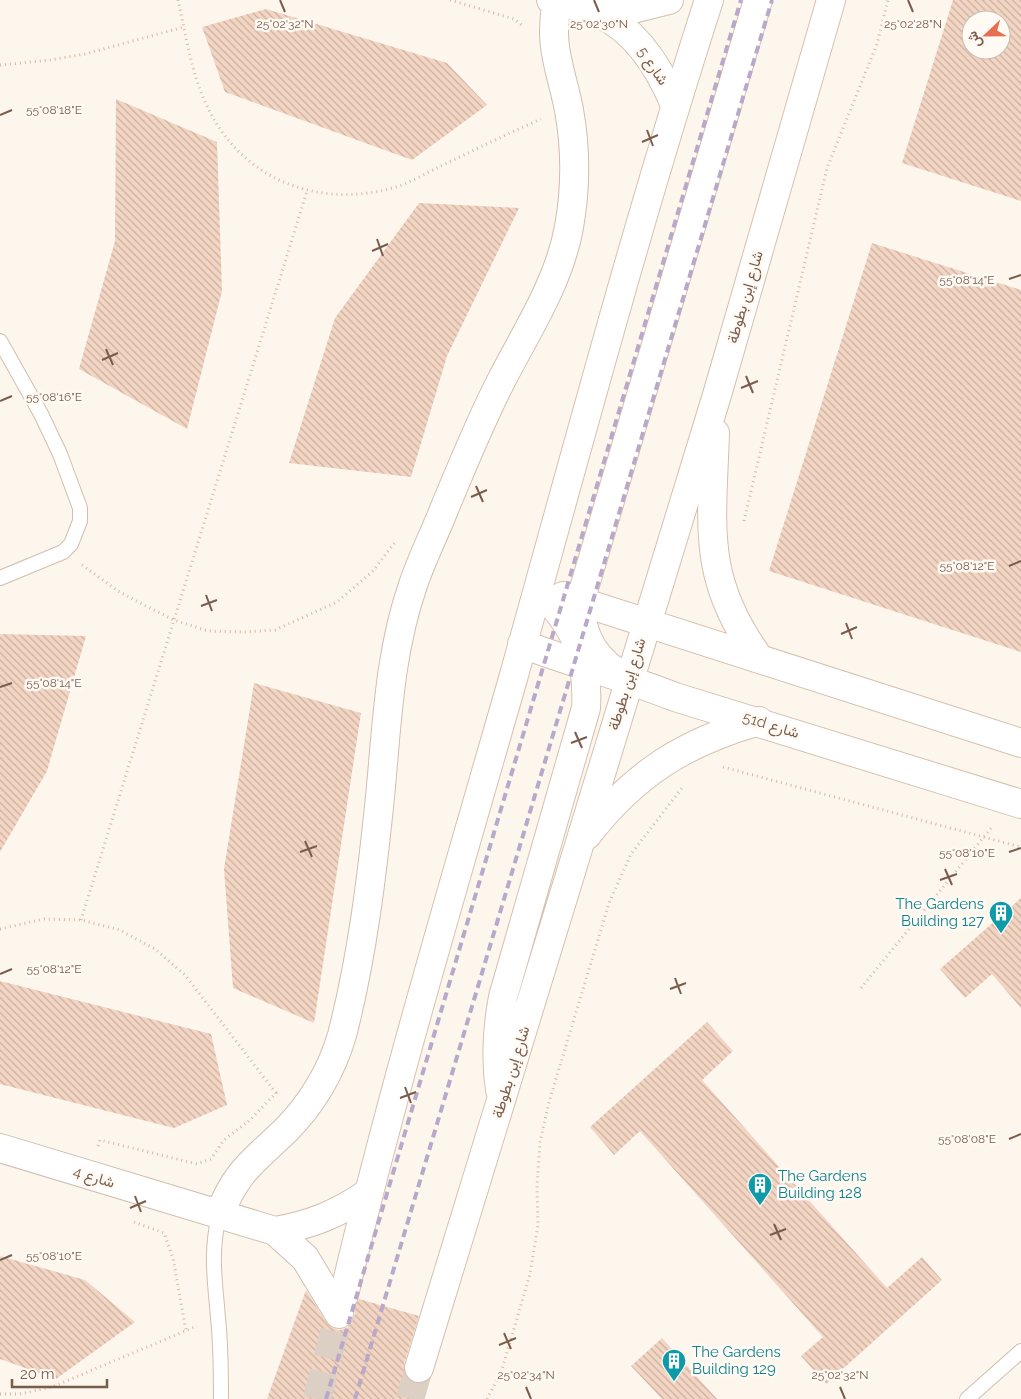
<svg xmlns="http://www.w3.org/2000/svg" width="1021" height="1399" font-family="Raleway,Vazirmatn,sans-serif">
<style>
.building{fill:url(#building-back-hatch);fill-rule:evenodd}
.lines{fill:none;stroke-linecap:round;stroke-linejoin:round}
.secondary-tunnel{stroke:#dcd0c4;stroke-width:28;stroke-dasharray:28 14;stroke-linecap:butt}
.lane-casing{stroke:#d1beb0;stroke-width:16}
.street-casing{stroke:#d1beb0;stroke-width:30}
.secondary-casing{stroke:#d6c0b0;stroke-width:30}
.path{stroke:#d9b8a5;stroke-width:3;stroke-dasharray:1 4;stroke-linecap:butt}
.lane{stroke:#fff;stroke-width:14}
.street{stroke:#fff;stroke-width:28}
.secondary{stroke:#fff;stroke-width:28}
.rail{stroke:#b9a8c9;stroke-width:4;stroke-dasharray:8 5;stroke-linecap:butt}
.ticks{fill:none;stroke:#7a5c4d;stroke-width:2}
.labels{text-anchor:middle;stroke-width:5;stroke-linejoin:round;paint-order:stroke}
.street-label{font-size:15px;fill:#7a5c4d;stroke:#fffaf3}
.culture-label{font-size:15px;fill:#0d838f;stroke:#fffaf3;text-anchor:start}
.ticks-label{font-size:12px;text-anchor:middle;fill:#7a5c4d;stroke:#fffaf3;stroke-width:5;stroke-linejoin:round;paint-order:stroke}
</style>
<defs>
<pattern id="building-back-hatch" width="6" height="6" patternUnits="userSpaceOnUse" patternTransform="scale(1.25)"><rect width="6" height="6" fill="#f3d5c3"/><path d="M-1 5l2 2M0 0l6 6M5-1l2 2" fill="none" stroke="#cab0a1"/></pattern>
</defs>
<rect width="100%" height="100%" fill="#fdf6ec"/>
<path class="building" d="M 953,0 L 1021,0 L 1021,201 L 902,163 ZM 971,20 L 1001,20 L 1001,50 L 971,50 Z
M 266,9 L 447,63 L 487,105 L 412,160 L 225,92 L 202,27 Z
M 116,99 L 217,142 L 222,291 L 187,429 L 79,369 L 115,241 Z
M 419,203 L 519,208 L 447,356 L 411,477 L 289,463 L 335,318 Z
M 872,243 L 1021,290 L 1021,652 L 769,571 Z
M 0,634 L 86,636 L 47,771 L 0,852 Z
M 254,683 L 361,713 L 314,1023 L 233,988 L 224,869 Z
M 1021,898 L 1021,1008 L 992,974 L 965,998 L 940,969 Z
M 0,981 L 211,1034 L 227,1105 L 174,1128 L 0,1084 Z
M 707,1022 L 733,1051 L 702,1080 L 887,1288 L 922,1257 L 942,1280 L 826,1384 L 801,1356 L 823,1337 L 640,1131 L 614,1155 L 590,1127 Z
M 0,1256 L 85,1280 L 135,1322 L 56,1379 L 0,1359 Z
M 306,1290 L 326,1322 L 331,1327 L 339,1330 L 347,1328 L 352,1322 L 355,1314 L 353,1307 L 359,1299 L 419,1316 L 404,1364 L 404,1371 L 407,1378 L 416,1383 L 413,1399 L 267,1399 Z
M 662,1338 L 717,1399 L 662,1399 L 631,1366 Z"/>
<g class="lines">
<path class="secondary-tunnel" d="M 317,1399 L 344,1295
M 410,1399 L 419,1368"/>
<defs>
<path id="lane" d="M 0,341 L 41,414 L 60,454 L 80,508 L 80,521 L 71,544 L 63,552 L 0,578
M 219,1215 C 210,1255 215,1279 218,1318 C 221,1345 221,1372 221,1399
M 967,1399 L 1021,1351"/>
<path id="street" d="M 551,0 C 567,5 585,7 600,14 C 637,31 660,69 675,105
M 599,13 L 625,11 L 669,0
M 0,1148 L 275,1231 L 305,1258 L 339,1314
M 219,1215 C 237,1170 253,1162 286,1130 C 312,1104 332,1070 342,1035 C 362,958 372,876 380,797 C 387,725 389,654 413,585 C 422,558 435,533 445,507 C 463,464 480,422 501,381 C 526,332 559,283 569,227 C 576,188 576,149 569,110 C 561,69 548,46 557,2
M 275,1231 C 310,1225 338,1214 368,1193"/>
<path id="secondary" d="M 715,433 C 712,526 701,578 759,658
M 563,596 L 1021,743
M 522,644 C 573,663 624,677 675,697 L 1021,804
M 628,679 C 596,662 581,638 580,602 L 758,0
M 587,835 C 634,774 685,742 759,721
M 500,1090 C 495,1058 497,1029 503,997 L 586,708 C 589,655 575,626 538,589
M 344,1295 C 393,1087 455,881 514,675 C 577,450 637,223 709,0
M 419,1368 L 717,395 L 831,0"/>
</defs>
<use href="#lane" class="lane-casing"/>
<use href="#street" class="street-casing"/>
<use href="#secondary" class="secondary-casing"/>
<path class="path" d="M 178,0 C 186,35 191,73 207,106 C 241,179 317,209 393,188 C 410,183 426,173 441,166 C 474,150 507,134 541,119
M 450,0 L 514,19 L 524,27
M 0,65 L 50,60 L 85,54 L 184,27
M 744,521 L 827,168 L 877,44 L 888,0
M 82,565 L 118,591 L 142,604 L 174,620 L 208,631 L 245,632 L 275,630 L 337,602 L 372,572 L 396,541
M 723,767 L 1021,847
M 81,920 L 307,191
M 0,929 L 44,919 L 81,920 L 120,930 L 155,949 L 185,975 L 276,1093 L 246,1124
M 861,988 L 992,827
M 98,1146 L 100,1140 L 197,1164 L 211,1159 L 224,1140 L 246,1123
M 134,1222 L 164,1233 L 173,1258 L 186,1331
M 0,1394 L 20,1394 L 52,1387 L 197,1326
M 487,1399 L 501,1373 L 530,1274 L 538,1225 L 537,1186 L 540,1142 L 549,1102 L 609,903 L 631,854 L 682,788"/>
<use href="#lane" class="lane"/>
<use href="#street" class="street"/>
<use href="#secondary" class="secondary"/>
<path class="rail" d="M 326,1399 L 741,0
M 355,1399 L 772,0"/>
</g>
<path class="ticks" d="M 280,0 L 285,12M 594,0 L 599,12M 908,0 L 913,12M 0,115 L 12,110M 647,130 L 653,146M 642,142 L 658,135M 377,239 L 383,256M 372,251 L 388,244M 1009,279 L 1021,275M 106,349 L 113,365M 102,360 L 118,353M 746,376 L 753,393M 741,388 L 758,381M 0,401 L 12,396M 476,486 L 483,502M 471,497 L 487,490M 1009,566 L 1021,561M 206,595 L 212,611M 201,606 L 217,600M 846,623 L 852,639M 841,634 L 857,627M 0,687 L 12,683M 575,732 L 582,748M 571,743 L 587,737M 305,841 L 312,857M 300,852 L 317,846M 1009,852 L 1021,848M 945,869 L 952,885M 940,880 L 957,874M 0,974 L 12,969M 675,978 L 681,994M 670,989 L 686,983M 405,1087 L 411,1103M 400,1098 L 416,1092M 1009,1139 L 1021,1134M 135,1196 L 141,1212M 130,1208 L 146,1201M 774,1224 L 781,1240M 770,1235 L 786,1229M 0,1260 L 12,1255M 504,1333 L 511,1349M 499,1345 L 516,1338M 526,1387 L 531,1399M 840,1387 L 845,1399"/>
<defs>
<symbol id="building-pin" viewBox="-11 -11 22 30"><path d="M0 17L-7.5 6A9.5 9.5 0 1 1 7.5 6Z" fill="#0f9aa8" stroke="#fffaf3"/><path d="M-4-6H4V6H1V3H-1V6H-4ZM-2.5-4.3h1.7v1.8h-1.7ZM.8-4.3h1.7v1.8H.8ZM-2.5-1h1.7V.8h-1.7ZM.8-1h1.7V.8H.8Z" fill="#fff"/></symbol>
</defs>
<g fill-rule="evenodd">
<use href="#building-pin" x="987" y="899" width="28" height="38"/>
<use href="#building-pin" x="746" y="1171" width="28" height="38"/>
<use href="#building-pin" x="660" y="1347" width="28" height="38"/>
</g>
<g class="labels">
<g class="street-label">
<text transform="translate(653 66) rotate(56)" y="5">شارع 5</text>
<text transform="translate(745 297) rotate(-74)" y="5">شارع إبن بطوطة</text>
<text transform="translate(627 684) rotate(-73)" y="5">شارع إبن بطوطة</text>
<text transform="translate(771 725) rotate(17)" y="5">51d شارع</text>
<text transform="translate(511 1072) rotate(-73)" y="5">شارع إبن بطوطة</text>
<text transform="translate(94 1177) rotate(17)" y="5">شارع 4</text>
</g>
<g class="culture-label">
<text x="984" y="909" text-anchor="end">The Gardens<tspan x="984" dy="17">Building 127</tspan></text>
<text x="778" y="1181">The Gardens<tspan x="778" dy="17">Building 128</tspan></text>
<text x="692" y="1357">The Gardens<tspan x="692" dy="17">Building 129</tspan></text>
</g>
</g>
<g class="ticks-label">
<text x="599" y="28">25°02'30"N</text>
<text x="913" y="28">25°02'28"N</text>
<text x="285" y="28">25°02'32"N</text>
<text x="54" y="114">55°08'18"E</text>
<text x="967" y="284">55°08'14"E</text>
<text x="54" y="401">55°08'16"E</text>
<text x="967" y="570">55°08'12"E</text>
<text x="54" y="687">55°08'14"E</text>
<text x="967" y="857">55°08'10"E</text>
<text x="54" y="973">55°08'12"E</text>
<text x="967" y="1143">55°08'08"E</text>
<text x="54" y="1260">55°08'10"E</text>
<text x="526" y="1379">25°02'34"N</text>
<text x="840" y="1379">25°02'32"N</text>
</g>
<g transform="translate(986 35) rotate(248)"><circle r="24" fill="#fffaf3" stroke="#cabbb1"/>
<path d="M0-4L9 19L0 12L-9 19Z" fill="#e76f51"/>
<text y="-8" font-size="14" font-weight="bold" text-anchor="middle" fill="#7a5c4d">ش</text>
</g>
<path d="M12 1379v8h95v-8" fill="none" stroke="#7a5c4d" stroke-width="2.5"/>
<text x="20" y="1379" font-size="15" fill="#7a5c4d" stroke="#fffaf3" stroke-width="4" paint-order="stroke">20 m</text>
</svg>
